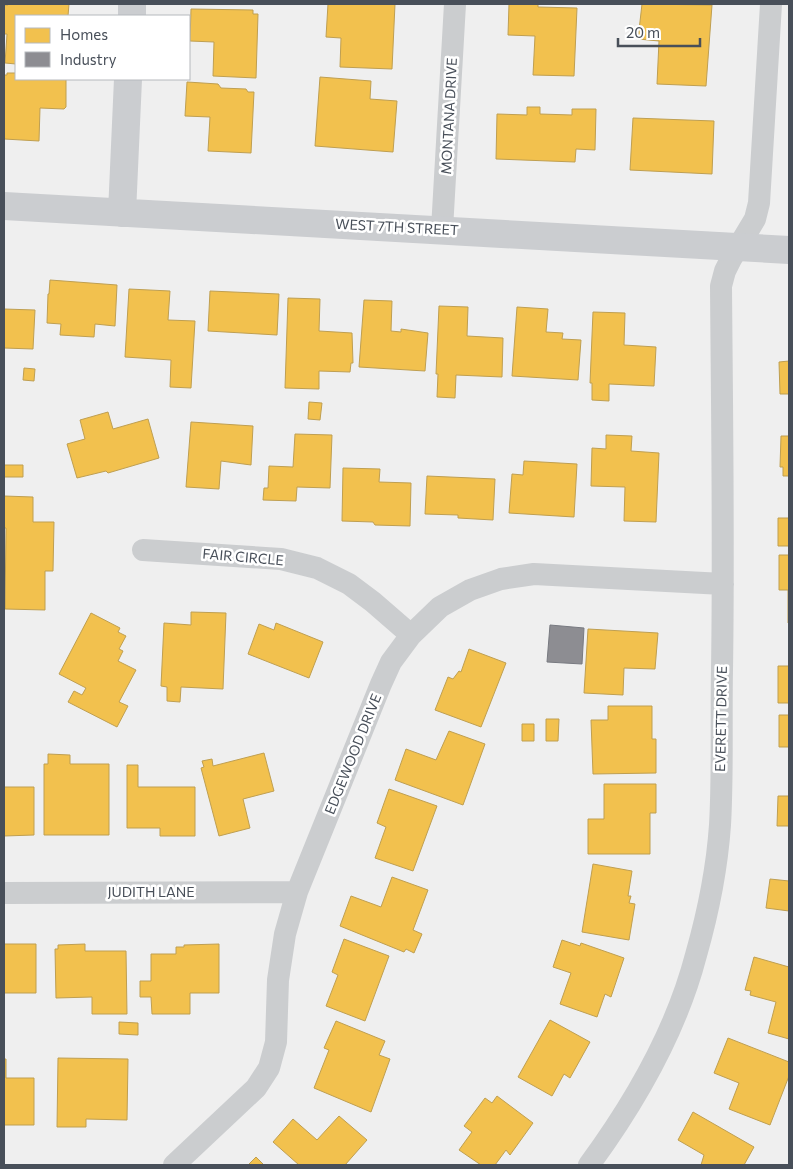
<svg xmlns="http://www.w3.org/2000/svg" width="793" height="1169" font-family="Commissioner,sans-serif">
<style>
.homes{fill:#f2c14e;stroke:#bf9f51}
.industry{fill:#8d8d92;stroke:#787a81}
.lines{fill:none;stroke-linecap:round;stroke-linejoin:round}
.street{stroke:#cbcdcf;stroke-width:22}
.secondary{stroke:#cbcdd0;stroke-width:28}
.labels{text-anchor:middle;stroke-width:5;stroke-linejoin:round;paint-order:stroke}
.street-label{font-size:14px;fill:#484f59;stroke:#fff}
</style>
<rect width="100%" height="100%" fill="#efefef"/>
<path class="homes" d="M 9,4 L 69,4 L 68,16 L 16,16 L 16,64 L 5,63 L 7,34 L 4,34 L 4,5 L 8,5 Z
M 328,4 L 395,4 L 392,69 L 340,67 L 341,38 L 326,37 Z
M 509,4 L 538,4 L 538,7 L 577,8 L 574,76 L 533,75 L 535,36 L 508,35 Z
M 642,4 L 712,5 L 706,86 L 657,84 L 659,41 L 638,39 Z
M 191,9 L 253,10 L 253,14 L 258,14 L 256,78 L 213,76 L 214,42 L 190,41 Z
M 7,73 L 16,73 L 16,79 L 66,79 L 66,107 L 64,109 L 40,108 L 39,141 L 4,139 L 4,75 L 7,75 Z
M 320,77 L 371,81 L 370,99 L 397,101 L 393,152 L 315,146 Z
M 187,82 L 218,84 L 221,88 L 246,89 L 248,92 L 254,92 L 251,153 L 208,151 L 210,117 L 185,116 Z
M 527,107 L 540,107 L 540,114 L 572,115 L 572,109 L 596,109 L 595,150 L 576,149 L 575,162 L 496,159 L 497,114 L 527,115 Z
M 633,118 L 714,121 L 712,174 L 630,170 Z
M 50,280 L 117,285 L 115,326 L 95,324 L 94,337 L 60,335 L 61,324 L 47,323 L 48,294 L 49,294 Z
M 129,289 L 170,291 L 168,320 L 195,321 L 191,388 L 170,387 L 171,360 L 125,357 Z
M 210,291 L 279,294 L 277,335 L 208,331 Z
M 288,298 L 320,299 L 319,331 L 352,333 L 353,363 L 351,363 L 350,372 L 319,371 L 319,389 L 285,388 Z
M 364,300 L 392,301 L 391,331 L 401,332 L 401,329 L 428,333 L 425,371 L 359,367 Z
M 439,306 L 468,307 L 467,336 L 503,338 L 502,377 L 456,375 L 455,398 L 437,397 L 438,374 L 436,374 Z
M 517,307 L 548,309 L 546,332 L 563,333 L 562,339 L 581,340 L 578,380 L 512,376 Z
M 4,309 L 35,310 L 33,349 L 4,348 Z
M 593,312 L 625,313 L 624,345 L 656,347 L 654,386 L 609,384 L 609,401 L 592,400 L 592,383 L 590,383 Z
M 789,361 L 789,394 L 780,394 L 779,362 Z
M 24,368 L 35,369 L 34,381 L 23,380 Z
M 309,402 L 322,403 L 320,420 L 308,419 Z
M 108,412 L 113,429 L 148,419 L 159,458 L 108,473 L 106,471 L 77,478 L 67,444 L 85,439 L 80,420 Z
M 191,422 L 253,426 L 251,465 L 221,461 L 219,489 L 186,487 Z
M 295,434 L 332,435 L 330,488 L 297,487 L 296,501 L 263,500 L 264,488 L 268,488 L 269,466 L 293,467 Z
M 606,435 L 632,436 L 631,451 L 659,453 L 656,522 L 624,521 L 625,487 L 591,486 L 592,448 L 606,449 Z
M 781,436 L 789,436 L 789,476 L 783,476 L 783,467 L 780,467 Z
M 524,461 L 577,464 L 574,517 L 509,513 L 512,474 L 523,475 Z
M 4,465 L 23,465 L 23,477 L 4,477 Z
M 343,468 L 380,469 L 379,482 L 411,483 L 410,526 L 375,525 L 373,522 L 342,521 Z
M 427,476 L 495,479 L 493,520 L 458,518 L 458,515 L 425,514 Z
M 4,496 L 33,497 L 33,522 L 54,522 L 53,571 L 45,571 L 45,610 L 5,609 L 6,528 L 4,528 Z
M 778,518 L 789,518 L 789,546 L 778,546 Z
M 779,555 L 789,555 L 789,623 L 788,623 L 788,590 L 779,590 Z
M 191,612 L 226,613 L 223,689 L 181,687 L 180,702 L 167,701 L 167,687 L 161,686 L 164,623 L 191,625 Z
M 91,613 L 120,628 L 118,632 L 126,636 L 119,649 L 123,651 L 118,661 L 136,670 L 119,702 L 128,706 L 117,727 L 68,702 L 74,691 L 82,695 L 86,688 L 59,674 Z
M 276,623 L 323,642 L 309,678 L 248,654 L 259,624 L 274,630 Z
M 588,629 L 658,633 L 655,669 L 624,668 L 623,695 L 584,693 Z
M 469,649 L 506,663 L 481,727 L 435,710 L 448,677 L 453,679 L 459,671 L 461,672 Z
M 778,666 L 789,666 L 789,703 L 778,703 Z
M 608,706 L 652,706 L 652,739 L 656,739 L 656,773 L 593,774 L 591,720 L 608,720 Z
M 779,715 L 789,715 L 789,747 L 779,747 Z
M 546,719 L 559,719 L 558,741 L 546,741 Z
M 522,724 L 534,724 L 534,741 L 522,741 Z
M 449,731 L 485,744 L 463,805 L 395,780 L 406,749 L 436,760 Z
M 264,753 L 274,791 L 243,799 L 250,828 L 219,836 L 201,768 L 204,767 L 202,761 L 212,759 L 213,766 Z
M 48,754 L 70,755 L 70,764 L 109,764 L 109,835 L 44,835 L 44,764 L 48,764 Z
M 127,765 L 138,765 L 138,787 L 195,787 L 195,836 L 160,836 L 160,828 L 127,828 Z
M 604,784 L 656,784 L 656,813 L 650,813 L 650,854 L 588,854 L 588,819 L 604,819 Z
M 4,787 L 34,787 L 34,835 L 4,836 Z
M 389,789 L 437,806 L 413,871 L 375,858 L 386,827 L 377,823 Z
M 778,796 L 789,796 L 789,826 L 777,826 Z
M 593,864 L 632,871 L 628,896 L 631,896 L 629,903 L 635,904 L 629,940 L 582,932 Z
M 392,877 L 428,890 L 413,930 L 422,934 L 414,953 L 406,949 L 404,952 L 340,926 L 351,896 L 381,907 Z
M 770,879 L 789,881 L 789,911 L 766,908 Z
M 344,939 L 389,956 L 365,1021 L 326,1006 L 338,975 L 332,972 Z
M 562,940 L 580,946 L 581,943 L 624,958 L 611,997 L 605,994 L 597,1017 L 560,1004 L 571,973 L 553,967 Z
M 4,944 L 36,944 L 36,993 L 4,993 Z
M 85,944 L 85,951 L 126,951 L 127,1014 L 92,1014 L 92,997 L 56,998 L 55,949 L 58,949 L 58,945 Z
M 219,944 L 219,993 L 190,993 L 190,1014 L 152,1014 L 151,997 L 140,997 L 140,981 L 151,981 L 151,954 L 176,954 L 176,947 L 184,947 L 184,945 Z
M 754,957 L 789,967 L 789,1039 L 768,1033 L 776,1002 L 750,995 L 751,991 L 745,990 Z
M 550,1020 L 590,1042 L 570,1078 L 564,1074 L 552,1096 L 518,1077 Z
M 336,1021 L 385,1041 L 379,1055 L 390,1059 L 371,1112 L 314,1088 L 329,1050 L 324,1048 Z
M 119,1022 L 138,1023 L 138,1035 L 119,1034 Z
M 728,1038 L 789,1062 L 789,1076 L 770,1125 L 729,1109 L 739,1083 L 714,1073 Z
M 58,1058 L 128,1059 L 127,1120 L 86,1119 L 86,1127 L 57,1127 Z
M 4,1059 L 6,1059 L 6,1078 L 34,1078 L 34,1125 L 4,1125 Z
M 497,1096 L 533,1123 L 510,1155 L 506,1150 L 495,1165 L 481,1165 L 459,1150 L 472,1132 L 464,1126 L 485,1098 L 492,1103 Z
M 693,1112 L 754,1147 L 744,1165 L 701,1165 L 704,1155 L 678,1140 Z
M 339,1116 L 367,1140 L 345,1165 L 299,1165 L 273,1142 L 293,1119 L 317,1140 Z
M 256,1157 L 264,1165 L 248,1165 Z"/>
<path class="industry" d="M 550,625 L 584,628 L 582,664 L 547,662 Z"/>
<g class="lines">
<path class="street" d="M 442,229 L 455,4
M 143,550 L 281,559 L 317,568 L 349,584 L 373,602 L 411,635
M 4,893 L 297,892
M 174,1165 L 256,1088 L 269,1068 L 276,1042 L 278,980 L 285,934 L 297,892 L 381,684 L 391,662 L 411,635 L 440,607 L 470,590 L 501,579 L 534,574 L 723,584
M 589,1165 C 636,1101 676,1032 696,955 C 708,913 717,868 720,825 C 723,773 721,721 722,670 C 724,542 722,414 721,286 L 725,271 L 731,259 L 755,219 L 759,203 L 771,4"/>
<path class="secondary" d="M 132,16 L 132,4
M 4,206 L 789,250
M 122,213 L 128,79"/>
</g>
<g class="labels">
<g class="street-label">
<text transform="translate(449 116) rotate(-87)" y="5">MONTANA DRIVE</text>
<text transform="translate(397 227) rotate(3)" y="5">WEST 7TH STREET</text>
<text transform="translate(243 557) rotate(5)" y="5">FAIR CIRCLE</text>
<text transform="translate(721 719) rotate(-89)" y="5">EVERETT DRIVE</text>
<text transform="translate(353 754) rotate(-68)" y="5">EDGEWOOD DRIVE</text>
<text x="151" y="897">JUDITH LANE</text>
</g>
</g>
<rect width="793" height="1169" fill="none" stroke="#484f59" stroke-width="10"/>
<rect x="15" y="15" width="175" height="65" fill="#ffffff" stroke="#b6b9bd"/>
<rect x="25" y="28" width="25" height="15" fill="#f2c14e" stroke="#b6b9bd"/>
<text x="60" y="40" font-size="15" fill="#484f59">Homes</text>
<rect x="25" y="52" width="25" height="15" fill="#8d8d92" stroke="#b6b9bd"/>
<text x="60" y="65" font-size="15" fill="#484f59">Industry</text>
<path d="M618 38v8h82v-8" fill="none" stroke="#484f59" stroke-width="2.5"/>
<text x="626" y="38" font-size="15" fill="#484f59" stroke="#ffffff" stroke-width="4" paint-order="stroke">20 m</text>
</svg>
